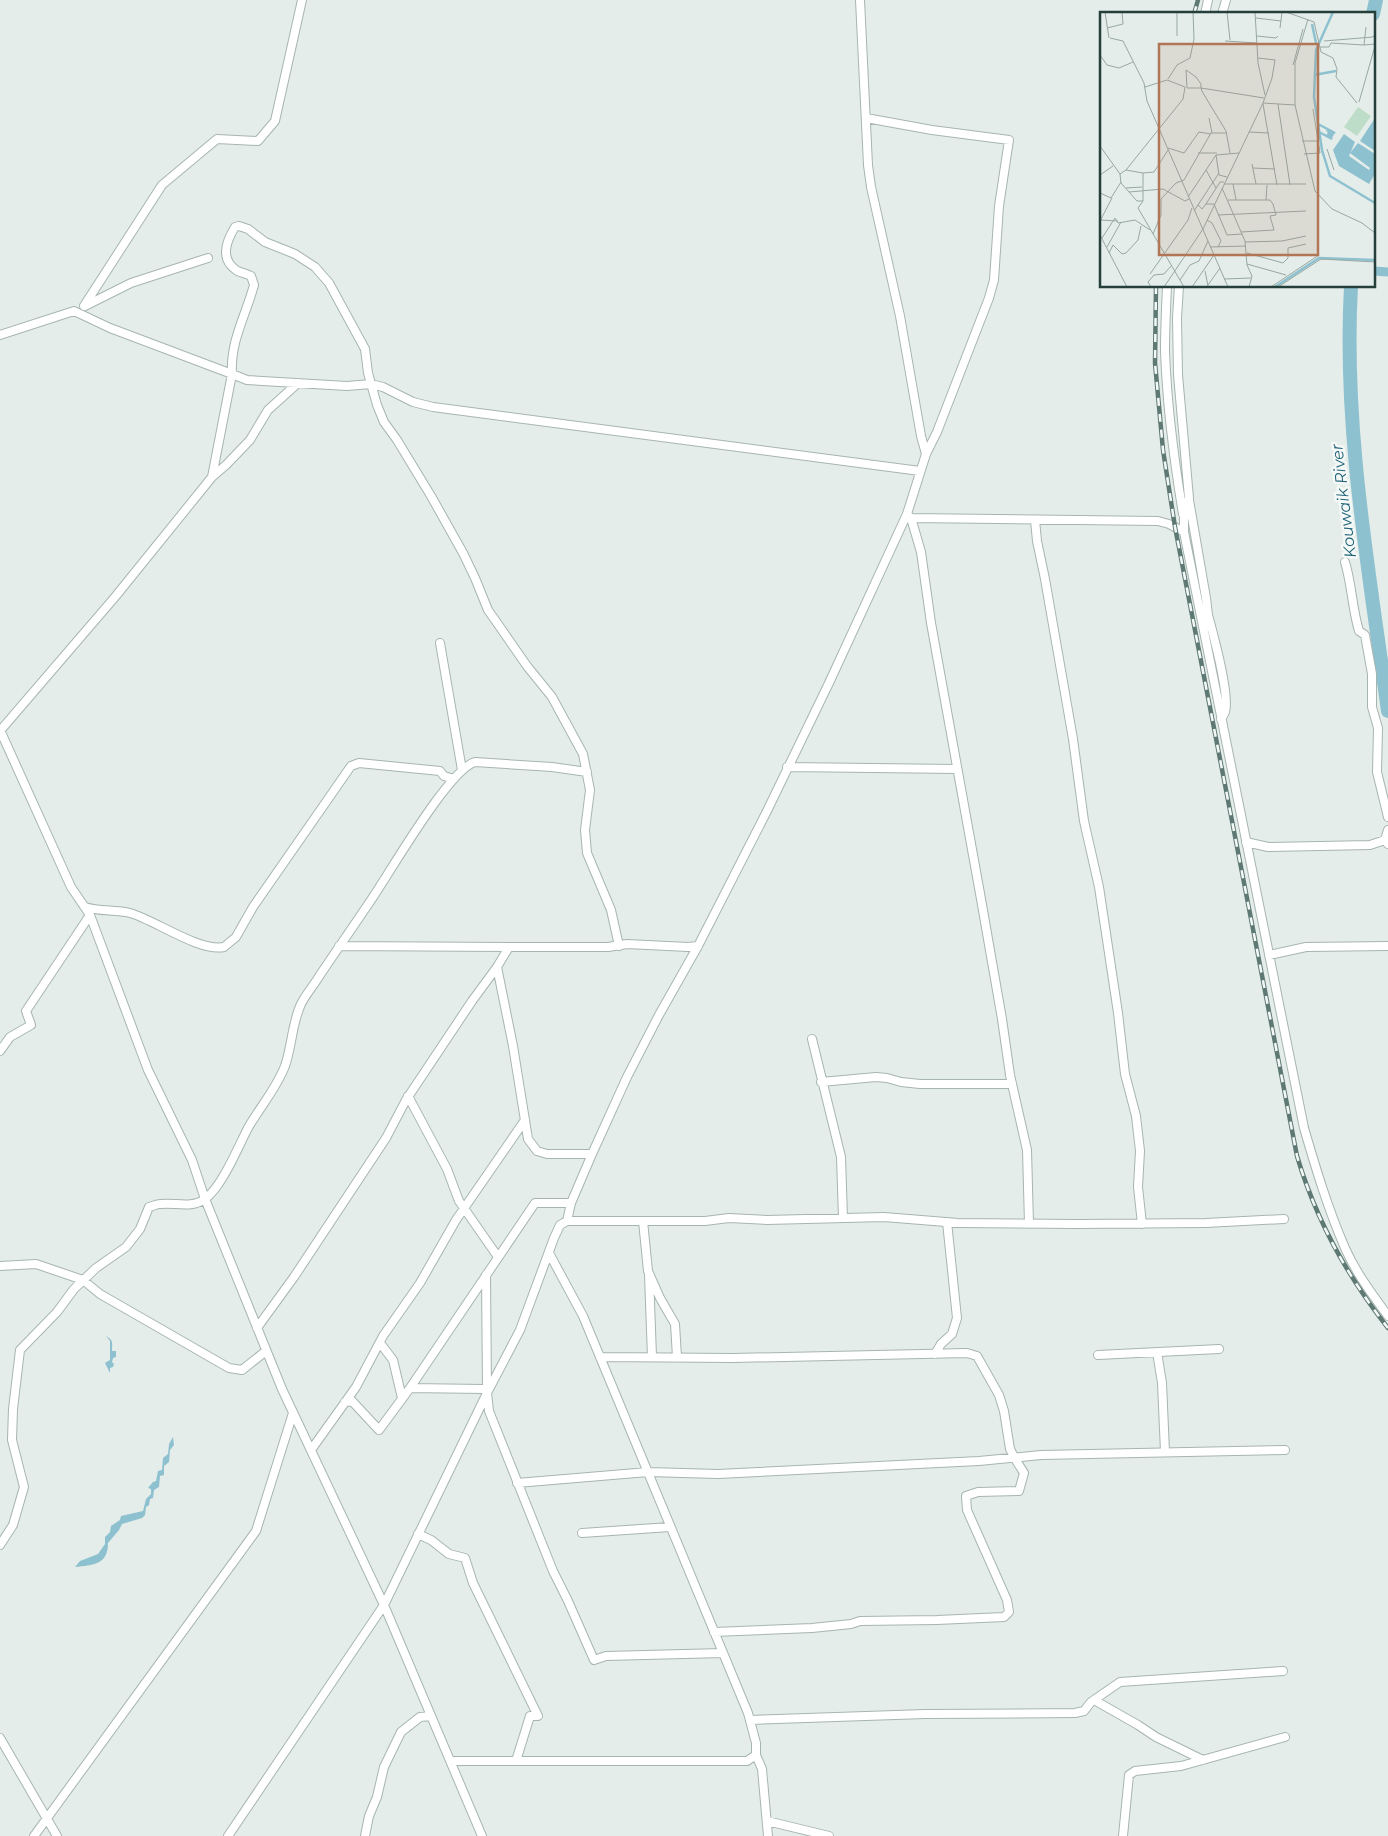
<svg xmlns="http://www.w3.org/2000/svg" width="1388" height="1836" font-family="Montserrat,sans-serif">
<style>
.water{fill:#8ec1cf}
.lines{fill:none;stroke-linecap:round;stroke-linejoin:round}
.canal{stroke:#8ec1cf;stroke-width:9}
.river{stroke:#8ec1cf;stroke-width:14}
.minor-casing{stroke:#a7b5b1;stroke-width:10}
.minor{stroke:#fff;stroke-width:8}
.rail-casing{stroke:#5e7974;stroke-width:4.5}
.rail{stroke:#f4f9f7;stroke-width:2.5;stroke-dasharray:8;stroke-linecap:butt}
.labels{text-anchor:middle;stroke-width:5;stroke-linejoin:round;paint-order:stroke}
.water-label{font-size:16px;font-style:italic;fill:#206378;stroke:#f4f9f7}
.inset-river{fill:none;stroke:#8ec1cf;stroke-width:2.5}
.inset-road{fill:none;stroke:#97a7a3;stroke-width:1}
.view{fill:#b17656;fill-opacity:0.15;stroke:#b17656;stroke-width:2.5}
.inset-edge{fill:none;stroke:#243e39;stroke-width:2.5}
</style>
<rect width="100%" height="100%" fill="#e4ede9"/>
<path class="water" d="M 106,1336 C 114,1341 112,1343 112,1351 L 116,1351 L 116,1357 L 113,1358 L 112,1362 L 114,1364 L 113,1367 L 110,1368 L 110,1373 L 105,1363 L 110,1360 L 110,1341 Z
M 173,1437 L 174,1445 L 170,1450 L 169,1462 L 164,1466 L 164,1475 L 160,1476 L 159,1487 L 154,1490 L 153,1498 L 150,1499 L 149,1505 L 146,1507 L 145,1515 L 142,1518 L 122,1524 L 119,1530 L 108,1543 C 108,1565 93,1565 75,1567 L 80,1561 L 98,1554 L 105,1544 L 105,1537 L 110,1532 L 111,1526 L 120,1520 L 121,1516 L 143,1511 L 146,1499 L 151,1494 L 151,1489 L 148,1488 L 153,1482 L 156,1481 L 158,1471 L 162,1470 L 163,1458 L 168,1454 L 169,1444 Z"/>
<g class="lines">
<path class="canal" d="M 1374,271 L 1388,272
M 1385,692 L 1388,693"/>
<path class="river" d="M 1373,14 L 1376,0
M 1351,286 C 1343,429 1369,570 1388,711"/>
<defs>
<path id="minor" d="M 860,0 L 868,165 L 871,187 L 900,316 L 921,436 L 926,454
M 1205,14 L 1208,0
M 1222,14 L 1226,0
M 1167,286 C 1166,308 1165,330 1165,351 C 1167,406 1174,460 1183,514
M 84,306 L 162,185 L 217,139 L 258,141 L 275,121 L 302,0
M 85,306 L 131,283 L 208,258
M 0,335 L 74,311 L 110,328 L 232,374 L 212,477 L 115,597 L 0,731
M 212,477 L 226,465 L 250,440 L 268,410 L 298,383
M 1189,500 L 1206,598 L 1208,615 L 1204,626
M 909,516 L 911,518 L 1158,521 L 1169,524 L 1184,532 L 1184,519 L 1189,498 L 1178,375 L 1177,318 L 1179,286
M 911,518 L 921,552 L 931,623 L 981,899 L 1002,1019 L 1010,1075 L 1027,1150 L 1029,1224
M 1035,520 L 1037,541 L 1045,579 L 1073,739 L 1084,821 L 1099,887 L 1118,1013 L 1125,1074 L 1136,1116 L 1140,1151 L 1138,1187 L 1142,1224
M 1184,532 L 1304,1128 C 1316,1169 1328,1209 1345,1248 C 1356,1273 1372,1294 1388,1316
M 1345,562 C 1352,585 1352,608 1359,631 L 1365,635 L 1372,674 L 1372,707 L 1378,728 L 1377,772 L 1388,817
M 1208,615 C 1213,633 1230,696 1225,712 C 1224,715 1222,717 1221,719
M 440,643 L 462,770
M 0,730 L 71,887 L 90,915 L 148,1070 L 192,1160 L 205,1199 L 282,1389 L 384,1605 L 482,1836
M 787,767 L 957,769
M 1388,830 L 1385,840 L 1388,844
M 1246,842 L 1268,847 L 1370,845 L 1385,840
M 85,907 C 100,912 115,909 130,913 C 155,920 199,952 224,947 L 236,937 L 253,907 L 351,766 L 359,763 L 440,771 L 444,776 L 454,779
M 339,946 L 509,947
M 619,946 L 611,910 L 587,853 L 585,830 L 590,790 L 583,754 L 552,697 L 527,666 L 488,610 L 475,578 L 463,553 L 431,496 L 397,440 L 384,422 L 377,405 L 368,373 L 365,349 L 329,283 L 315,267 L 295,254 L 265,242 L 248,229 L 239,226 L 235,227 C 227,240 219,258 236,270 C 240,273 246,273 251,276 L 254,285 C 246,315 230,341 232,374 L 247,380 L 347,386 L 371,384 L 383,387 L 413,402 L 433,407 L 920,471
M 1269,955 L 1306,947 L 1388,946
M 812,1039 L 841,1157 L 843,1218
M 0,1051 L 10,1037 L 31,1025 L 26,1011 L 90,915
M 821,1082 L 876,1077 L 887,1078 L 901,1082 L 920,1084 L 1011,1084
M 408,1096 L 447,1169 L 459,1201 L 498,1257
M 592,1154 L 547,1154 L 537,1151 L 528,1139 L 513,1046 L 497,967 L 509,947 L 608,947 L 627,944 L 688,947 L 698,946
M 567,1221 L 705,1221 L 729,1218 L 767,1220 L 884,1217 L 958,1223 L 1078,1224 L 1206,1223 L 1284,1219
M 643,1221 L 648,1271 L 660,1298 L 675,1324 L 677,1357
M 549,1253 L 583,1316 L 748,1713 L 756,1743 L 756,1755 L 762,1769 L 768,1836
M 0,1266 L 36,1264 L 83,1280 L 100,1294 L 229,1368 L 242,1370 L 266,1351
M 486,1275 L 487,1390
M 649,1275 L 652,1357
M 257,1328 L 294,1277 L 386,1138 L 406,1100 L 472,1001 L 497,967
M 380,1343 L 393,1360 L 402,1398
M 1157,1352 L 1162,1383 L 1165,1452
M 935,1354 L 941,1344 L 952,1334 L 957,1318 L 947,1222
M 1098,1355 L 1219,1349
M 600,1357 L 733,1358 L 967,1353 L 977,1356 L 999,1395 L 1004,1411 L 1010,1449 L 1014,1457 L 1024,1473 L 1019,1491 L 978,1492 L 966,1496 L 967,1510 L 1007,1600 L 1009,1612 L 1004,1617 L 937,1620 L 860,1621 L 851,1624 L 812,1628 L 714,1632
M 410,1388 L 535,1203 L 571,1203
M 345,1402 L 352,1401 L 379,1430 L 410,1388 L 484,1389 L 487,1393 L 489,1411 L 553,1571 L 568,1601 L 594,1660 L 606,1656 L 723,1653
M 311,1450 L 356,1387 L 383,1336 L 420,1283 L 456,1220 L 525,1120
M 517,1483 L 648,1472 L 718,1474 L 979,1461 L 1041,1455 L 1285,1450
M 582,1533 L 670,1527
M 418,1534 L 431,1540 L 449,1554 L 465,1558 L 473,1583 L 538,1716 L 530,1716 L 516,1761
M 0,1545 L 13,1525 L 24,1487 L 12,1440 L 13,1409 L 20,1350 L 57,1312 L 74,1289 L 96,1268 L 126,1247 L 140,1229 L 149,1207 C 153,1206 157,1204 160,1204 C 175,1202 191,1209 205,1199 C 222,1187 238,1147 248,1128 C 260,1107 276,1089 285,1066 C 292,1046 292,1023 301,1004 C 306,994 314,985 320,975 C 336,951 353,927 369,903 C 388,876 448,770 475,762 L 552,767 L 587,772
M 1094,1700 L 1138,1725 L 1156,1737 L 1203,1760
M 750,1720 L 925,1714 L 1075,1713 L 1084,1711 L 1091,1702 L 1120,1682 L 1283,1671
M 0,1738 L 57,1836
M 451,1761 L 747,1761 L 756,1755
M 767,1821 L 829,1836
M 34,1836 L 256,1531 L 293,1413
M 228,1836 L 384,1605 L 487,1393 L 520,1330 L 554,1238 L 560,1225 L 567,1221 L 571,1203 L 592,1154 L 627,1077 L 659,1015 L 698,946 L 767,811 L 829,683 L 907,514 L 926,454 L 937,432 L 989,298 L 994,280 L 999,206 L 1009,140 L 932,130 L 866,118
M 365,1836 L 369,1816 L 377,1797 L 384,1767 L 401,1732 L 420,1717 L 431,1716
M 1123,1836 L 1129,1775 L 1135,1771 L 1181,1766 L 1285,1737"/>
</defs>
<use href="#minor" class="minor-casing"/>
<use href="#minor" class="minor"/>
<defs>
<path id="rail" d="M 1194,14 L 1198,0
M 1156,286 L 1155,363 L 1163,450 L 1175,527 L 1297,1156 C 1316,1220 1347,1276 1388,1328"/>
</defs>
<use href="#rail" class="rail-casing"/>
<use href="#rail" class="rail"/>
</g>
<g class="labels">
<g class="water-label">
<text transform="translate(1343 501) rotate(-97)" y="6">Kouwaik River</text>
</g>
</g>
<g transform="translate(1100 12)">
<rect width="275" height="275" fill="#e4ede9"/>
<path d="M 258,95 L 271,104 L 257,124 L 244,115 Z" fill="#beddc8"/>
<path d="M 275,106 L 275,139 L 260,129 ZM 244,122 L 255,130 L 249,144 L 269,158 L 270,156 L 250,141 L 258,131 L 275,142 L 275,162 L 269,172 L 239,154 L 233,138 Z" fill="#8ec1cf"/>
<path class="inset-river" d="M 233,0 L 216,38 L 214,85 L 222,138 L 230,164 L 275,191M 212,12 L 216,31M 214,63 L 236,59M 218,112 L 235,121 L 229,120 L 233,124 L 228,121 L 232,125 L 227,122 L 232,127 L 219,120M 175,275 L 219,246 L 275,248"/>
<path class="inset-road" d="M 5,0 L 9,26M 77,0 L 77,24M 127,0 L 130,28M 155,0 L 158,51 L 165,83M 186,0 L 214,10 L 221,40 L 233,46 L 237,57 L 236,65 L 257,91M 156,6 L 181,9M 266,15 L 264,33 L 275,32M 7,16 L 23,12 L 22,0M 180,16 L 182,0M 157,24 L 176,26 L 178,24M 10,26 L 23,29 L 44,71 L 47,89 L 128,275M 125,29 L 157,31M 224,29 L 273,25 L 275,22M 220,35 L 229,35 L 231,31 L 264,33M 0,43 L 7,53 L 19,56 L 33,50M 193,53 L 203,17M 68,67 L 77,53 L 90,46 L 94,27 L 93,0M 259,90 L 275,34M 163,91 L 195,93 L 195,51 L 208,7M 163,92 L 177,173M 178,92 L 190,173M 195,93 L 215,179 L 232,197 L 262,211 L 275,221M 109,106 L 112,121M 149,120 L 169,121M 202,129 L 218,129M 0,134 L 20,162 L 26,158 L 43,161 L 43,189 L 38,196 L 84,275M 68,136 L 84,141 L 99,120 L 111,122M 227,137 L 234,158M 98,141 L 117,141M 130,141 L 126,119 L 103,81 L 102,79 L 101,76 L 101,72 L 96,65 L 86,58 L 87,76 L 101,76 L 164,86M 204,142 L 220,141 L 213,97M 152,152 L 156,172M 153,156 L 175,157M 26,158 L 83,87 L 85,75 L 67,68 L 45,75M 106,158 L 116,176M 43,161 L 54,160 L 68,138M 20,162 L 21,171 L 37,189 L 43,189M 0,163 L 13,154M 127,165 L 119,163 L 116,143 L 139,141M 124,172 L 206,172M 133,172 L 136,188M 26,176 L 42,175M 122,176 L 145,229 L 147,253 L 152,264 L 149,275M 29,180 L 63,177 L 85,189 L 89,187M 0,181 L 11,186 L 21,170M 88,185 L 116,143M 128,188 L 170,188 L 173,192 L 176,203 L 170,204 L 174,218 L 141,220M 166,188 L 167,173M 106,192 L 120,170 L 124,170M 98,193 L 102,197 L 106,192 L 114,192 L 127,223 L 142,222M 94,199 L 119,161M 118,203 L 206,199M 0,208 L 18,209M 107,208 L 112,211 L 121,229 L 118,235M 0,209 L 12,186M 53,222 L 61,203 L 61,187 L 76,171 L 84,168 L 111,121 L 126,121M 0,223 L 27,275M 2,226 L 15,206 L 18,211 L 35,208 L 50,218M 145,230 L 182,229 L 206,224M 7,235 L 21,210M 110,235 L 146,234M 9,241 L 13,233 L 22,242 L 26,241 L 38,228 L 41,214M 147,241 L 183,251 L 188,246 L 188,236 L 206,232M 147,252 L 186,263M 105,259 L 108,274M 50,262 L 88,208 L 92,196M 124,267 L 151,266M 80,268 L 90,253 L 99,249 L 108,229M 108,273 L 120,256M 51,275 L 48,270 L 54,263 L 64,262 L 71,254M 64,275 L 103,217 L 163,91 L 172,66 L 175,48 L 158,46M 92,275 L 114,243M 171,275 L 219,243M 178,275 L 221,247 L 275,250"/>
<path class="view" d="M 59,32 L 218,32 L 218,243 L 59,243 Z"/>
<rect width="275" height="275" class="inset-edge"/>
</g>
</svg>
